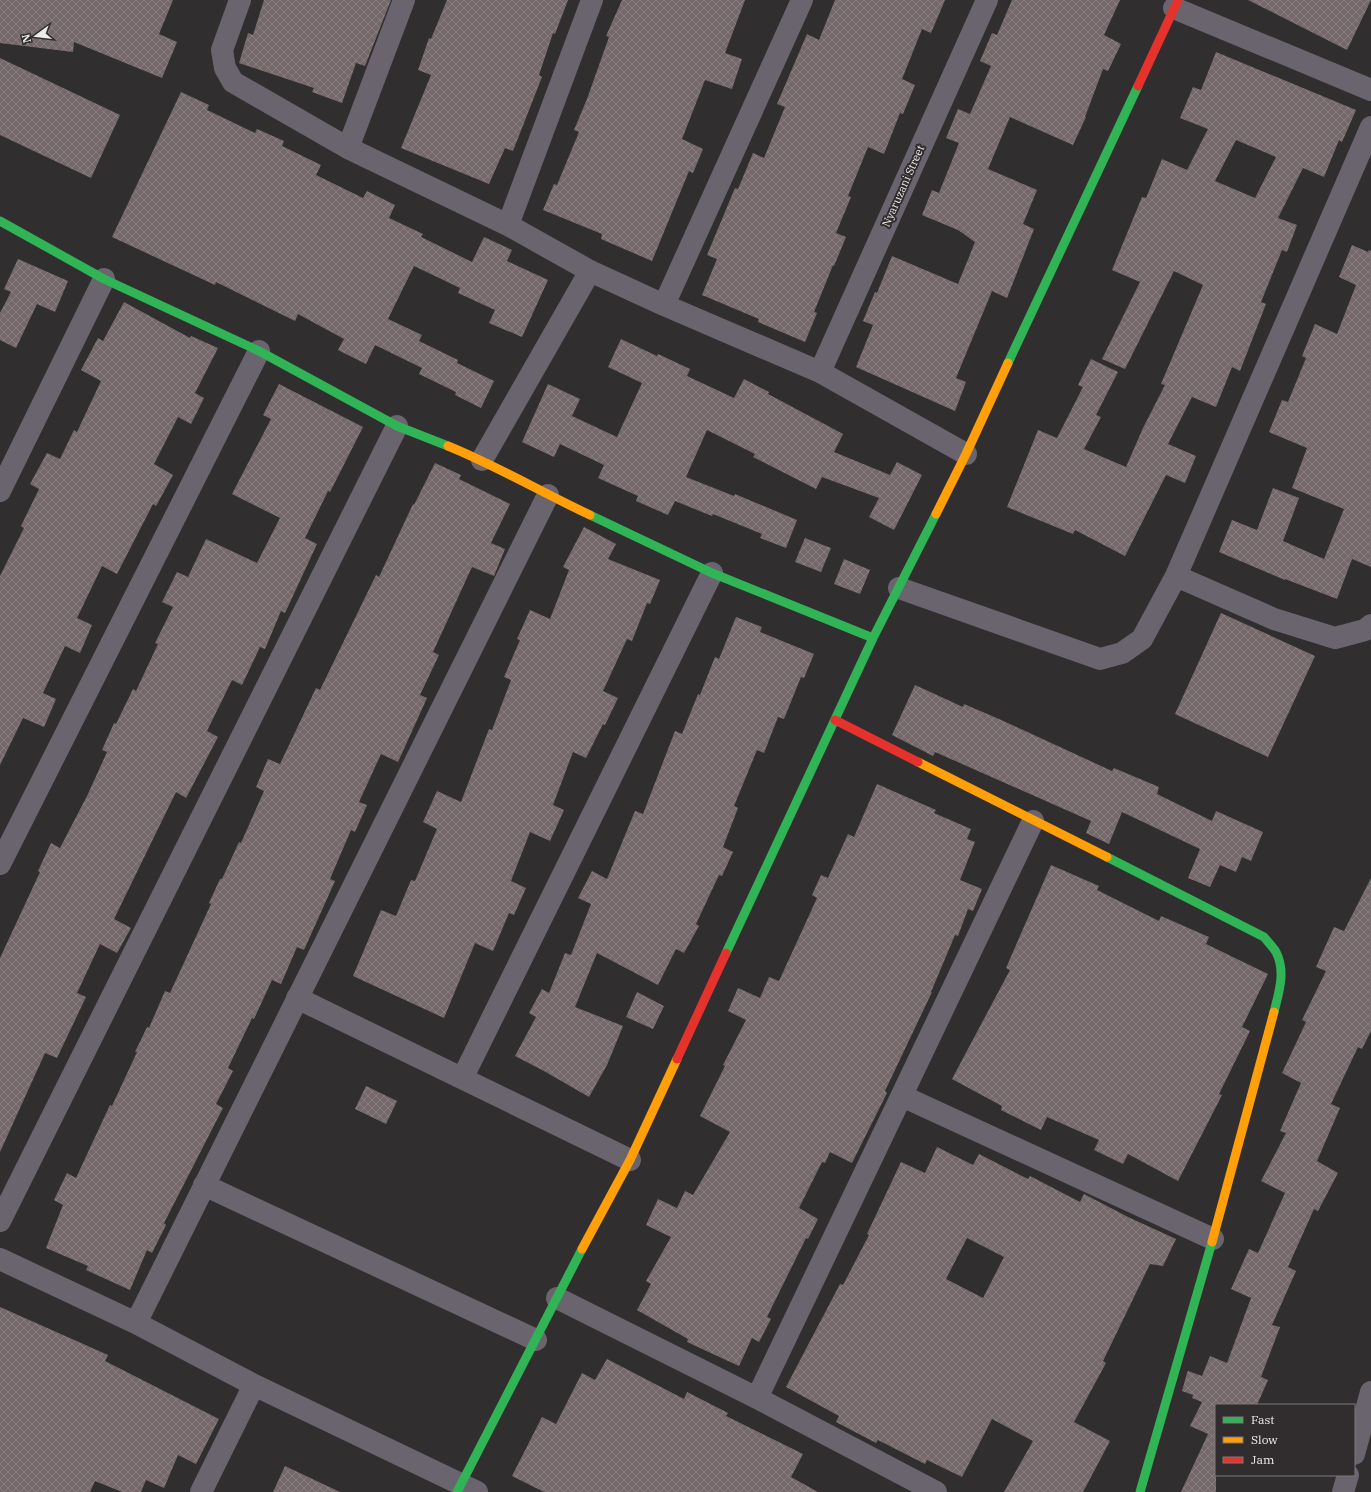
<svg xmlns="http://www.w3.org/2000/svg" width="1371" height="1492" font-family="'IBM Plex Serif',serif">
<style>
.building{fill:url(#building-cross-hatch);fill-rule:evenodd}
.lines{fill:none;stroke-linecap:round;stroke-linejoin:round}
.street{stroke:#6a646f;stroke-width:22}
.fast{stroke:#30b455;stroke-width:9}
.slow{stroke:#ff9f0a;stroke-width:9}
.jam{stroke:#e5322d;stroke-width:9}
.labels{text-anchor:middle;stroke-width:4;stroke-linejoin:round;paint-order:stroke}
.street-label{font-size:11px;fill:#edeaec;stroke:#312d2f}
</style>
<defs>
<pattern id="building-cross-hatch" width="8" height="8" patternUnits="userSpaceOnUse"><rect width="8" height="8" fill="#75686a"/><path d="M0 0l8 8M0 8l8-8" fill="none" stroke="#897e7f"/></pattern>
</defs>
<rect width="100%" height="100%" fill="#302e2f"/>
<path class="building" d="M 0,0 L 173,0 L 159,34 L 177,42 L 162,78 L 74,42 L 73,52 L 0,43 Z
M 264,0 L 391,0 L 365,66 L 356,63 L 342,103 L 312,92 L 314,88 L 239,63 L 248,33 L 253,35 Z
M 447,0 L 568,0 L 555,34 L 553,33 L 539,75 L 542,77 L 513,151 L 505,148 L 489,184 L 401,148 L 431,75 L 418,70 L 429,38 L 431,39 Z
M 622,0 L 745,0 L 725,53 L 742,59 L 732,89 L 705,80 L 682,139 L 703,149 L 693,173 L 689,171 L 652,261 L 601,239 L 602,234 L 543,210 L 554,184 L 557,185 L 579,132 L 574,130 L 587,99 L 609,37 L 606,36 Z
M 835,0 L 945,0 L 931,33 L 922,29 L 902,79 L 915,85 L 903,114 L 900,113 L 884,154 L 868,147 L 848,196 L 851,197 L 836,233 L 846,237 L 834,266 L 833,265 L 814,312 L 817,313 L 805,342 L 758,322 L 759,319 L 702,295 L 717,259 L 707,255 L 735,188 L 738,189 L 753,153 L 764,158 L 785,107 L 777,104 L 807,34 L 819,40 Z
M 1012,0 L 1120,0 L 1104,35 L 1121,44 L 1108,71 L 1103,69 L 1085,117 L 1086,117 L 1073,145 L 1010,117 L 988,169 L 1037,190 L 1023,224 L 1034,229 L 1007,298 L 992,291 L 956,378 L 966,382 L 955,411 L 856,367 L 873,325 L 863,321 L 875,292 L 877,293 L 892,256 L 958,284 L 975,242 L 958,230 L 922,215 L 932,190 L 939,193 L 959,143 L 946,138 L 958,109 L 970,114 L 991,66 L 980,61 L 992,33 L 997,35 Z
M 1248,0 L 1371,0 L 1347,50 Z
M 1216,52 L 1356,110 L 1342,142 L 1339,140 L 1324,177 L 1303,168 L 1278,218 L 1297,225 L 1287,252 L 1282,250 L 1261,302 L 1266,304 L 1240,371 L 1232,367 L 1216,407 L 1192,397 L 1168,444 L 1196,456 L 1185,483 L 1166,475 L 1125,556 L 1075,530 L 1073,534 L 1007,507 L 1038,430 L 1057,438 L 1083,387 L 1078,385 L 1091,359 L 1118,372 L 1096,415 L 1101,417 L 1084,449 L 1126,467 L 1143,428 L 1165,385 L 1161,384 L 1203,285 L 1174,271 L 1125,369 L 1102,359 L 1140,282 L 1112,270 L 1142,197 L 1146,198 L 1162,159 L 1187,170 L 1208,129 L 1180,118 L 1193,87 L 1201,90 ZM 1236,140 L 1276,157 L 1255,198 L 1215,181 Z
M 0,58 L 120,115 L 91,178 L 0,135 Z
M 181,92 L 209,105 L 207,110 L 255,133 L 257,129 L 284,141 L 282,146 L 321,165 L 316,175 L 363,198 L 367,191 L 395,205 L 389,218 L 423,234 L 421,237 L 472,262 L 484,237 L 512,250 L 507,261 L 548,280 L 522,337 L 489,323 L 495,310 L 458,293 L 460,288 L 414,266 L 388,319 L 422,335 L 419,341 L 458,360 L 457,363 L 494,381 L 481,408 L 455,395 L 456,392 L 419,374 L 422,368 L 375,345 L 366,364 L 338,350 L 344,339 L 298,314 L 295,321 L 216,282 L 215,285 L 112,237 Z
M 1352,245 L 1368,252 L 1369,250 L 1371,251 L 1371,567 L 1352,559 L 1337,599 L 1285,579 L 1285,580 L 1219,552 L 1232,520 L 1257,530 L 1273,488 L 1299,498 L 1283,541 L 1324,559 L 1344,509 L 1292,488 L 1307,448 L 1269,432 L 1282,400 L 1288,402 L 1306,358 L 1302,356 L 1315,324 L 1337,334 L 1356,285 L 1339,277 Z
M 18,259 L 68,281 L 55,312 L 37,304 L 16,348 L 0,340 L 0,313 L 11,292 L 4,289 Z
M 124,302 L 190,338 L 191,336 L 218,348 L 195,393 L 204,398 L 191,424 L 178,417 L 154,464 L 173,475 L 156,506 L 153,504 L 117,574 L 102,566 L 77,618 L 92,625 L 80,653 L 65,646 L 43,693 L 56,699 L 44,727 L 23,718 L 0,765 L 0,576 L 24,528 L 21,526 L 39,489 L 30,484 L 47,453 L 60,459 L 74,430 L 77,432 L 101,381 L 81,370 L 98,338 L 103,341 Z
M 621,339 L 657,356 L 658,354 L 690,369 L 687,376 L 734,398 L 744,379 L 769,392 L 768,394 L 843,434 L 834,452 L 890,475 L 897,462 L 922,475 L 894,530 L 869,517 L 879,498 L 822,477 L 816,489 L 753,457 L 755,454 L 707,430 L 686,477 L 734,496 L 735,494 L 797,520 L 786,548 L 760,538 L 762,534 L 713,514 L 712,516 L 675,501 L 668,515 L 636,501 L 638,496 L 598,478 L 604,465 L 560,444 L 554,457 L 522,442 L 548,384 L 580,399 L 572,416 L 617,437 L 642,383 L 608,367 Z
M 279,384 L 363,427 L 330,492 L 328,491 L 305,538 L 317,544 L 285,613 L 281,611 L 265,649 L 260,647 L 242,685 L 232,680 L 207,731 L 218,737 L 186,798 L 176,792 L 114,919 L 131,928 L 117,953 L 100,944 L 77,993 L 86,997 L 57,1058 L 45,1053 L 0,1152 L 0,958 L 40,872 L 38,871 L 51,843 L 60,848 L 88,794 L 107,752 L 102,750 L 114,723 L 116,724 L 133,689 L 136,691 L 158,644 L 155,643 L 173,607 L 162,602 L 177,572 L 188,577 L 206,539 L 257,563 L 280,518 L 232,494 L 271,419 L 263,415 Z
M 435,463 L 461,475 L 459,479 L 510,504 L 491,543 L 505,549 L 494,576 L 472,567 L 433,652 L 439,655 L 420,695 L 427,698 L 398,762 L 381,754 L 359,802 L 367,805 L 355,832 L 351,830 L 330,879 L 335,881 L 304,950 L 297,947 L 281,984 L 272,980 L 254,1019 L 252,1018 L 228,1068 L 233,1071 L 216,1104 L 223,1108 L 164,1223 L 166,1225 L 152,1253 L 147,1250 L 130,1290 L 86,1270 L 88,1266 L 46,1248 L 63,1205 L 54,1200 L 67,1173 L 76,1178 L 110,1105 L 112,1106 L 137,1052 L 135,1052 L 147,1027 L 149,1028 L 165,991 L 170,993 L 211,904 L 209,903 L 220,879 L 222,879 L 239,842 L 241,843 L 264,791 L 256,787 L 268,759 L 280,764 L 316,688 L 320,690 L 376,575 L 379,577 L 413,504 L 414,505 Z
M 584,527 L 616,544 L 608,559 L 660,580 L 650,604 L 647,603 L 632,641 L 627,639 L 603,691 L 618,698 L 605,725 L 603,724 L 586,758 L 573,752 L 553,805 L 564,810 L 550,841 L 530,832 L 511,881 L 526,888 L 514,915 L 509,913 L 493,951 L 475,943 L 444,1018 L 353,976 L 381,910 L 396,916 L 411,880 L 415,881 L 437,829 L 423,822 L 437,791 L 461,802 L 489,729 L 492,730 L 511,680 L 504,677 L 520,640 L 517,639 L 530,610 L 550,619 L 569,570 L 563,567 Z
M 805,538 L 831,548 L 821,572 L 795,562 Z
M 844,559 L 870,570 L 860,594 L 834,584 Z
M 1221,613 L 1315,656 L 1268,757 L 1175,714 Z
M 736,617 L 762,627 L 760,632 L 814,654 L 804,678 L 801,677 L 784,719 L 778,717 L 764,753 L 757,750 L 734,806 L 738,808 L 723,847 L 733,852 L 722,876 L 719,875 L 696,924 L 699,926 L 684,953 L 676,949 L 658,985 L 597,953 L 575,1007 L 623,1026 L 607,1065 L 589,1097 L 544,1071 L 515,1056 L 536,1017 L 529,1013 L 542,989 L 549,993 L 565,953 L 571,955 L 591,904 L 578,898 L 592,871 L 607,879 L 635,811 L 643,814 L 675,731 L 682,734 L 698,694 L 700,695 L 715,657 L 719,659 Z
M 915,685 L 963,707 L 964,704 L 999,719 L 1112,771 L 1114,768 L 1159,787 L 1157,794 L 1212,821 L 1216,811 L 1263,832 L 1251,861 L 1242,857 L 1236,872 L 1220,865 L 1210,887 L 1188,878 L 1200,849 L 1122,812 L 1109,844 L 1086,833 L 1091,821 L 935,752 L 933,756 L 892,735 Z
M 877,784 L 936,810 L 934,813 L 971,829 L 967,839 L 975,842 L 960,880 L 982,889 L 973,911 L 968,909 L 958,936 L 955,935 L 931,992 L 932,992 L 885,1091 L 887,1093 L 852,1163 L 830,1152 L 825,1163 L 822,1162 L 799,1208 L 818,1219 L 808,1239 L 806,1238 L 767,1317 L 771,1319 L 759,1342 L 752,1338 L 739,1366 L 687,1342 L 688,1339 L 637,1310 L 651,1284 L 646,1281 L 671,1237 L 646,1225 L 658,1199 L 677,1208 L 685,1191 L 693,1195 L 730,1132 L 700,1116 L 725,1066 L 723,1065 L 746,1020 L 728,1011 L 738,988 L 760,998 L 769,977 L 779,981 L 817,898 L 812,895 L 821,875 L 828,878 L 848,834 L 854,837 Z
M 1051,865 L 1099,886 L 1097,890 L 1159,921 L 1161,916 L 1209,937 L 1206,944 L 1268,974 L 1242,1027 L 1250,1031 L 1219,1094 L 1222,1095 L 1178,1181 L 1128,1154 L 1123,1164 L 1094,1150 L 1099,1140 L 1047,1117 L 1041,1130 L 1001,1110 L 1002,1106 L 952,1079 L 1010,970 L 1006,968 Z
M 1371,878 L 1371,1031 L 1362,1049 L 1358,1047 L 1331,1104 L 1340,1108 L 1317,1161 L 1338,1173 L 1318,1211 L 1314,1209 L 1288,1267 L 1296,1271 L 1272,1325 L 1280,1327 L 1261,1377 L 1268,1380 L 1257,1405 L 1216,1405 L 1216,1492 L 1181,1492 L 1208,1434 L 1190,1426 L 1202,1402 L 1192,1398 L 1193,1395 L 1182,1391 L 1187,1373 L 1188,1371 L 1202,1376 L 1210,1356 L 1227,1363 L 1251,1298 L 1231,1289 L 1249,1249 L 1258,1253 L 1285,1193 L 1261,1181 L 1286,1133 L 1280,1131 L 1301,1083 L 1282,1073 L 1306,1022 L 1302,1020 L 1326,971 L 1316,967 L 1334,927 L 1344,931 Z
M 637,992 L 664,1006 L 653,1029 L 626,1017 Z
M 366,1086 L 397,1101 L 386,1124 L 355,1109 Z
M 937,1147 L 973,1165 L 979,1154 L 1028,1179 L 1030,1176 L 1080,1202 L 1084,1194 L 1128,1217 L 1176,1239 L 1163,1266 L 1150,1264 L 1103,1361 L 1106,1363 L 1074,1422 L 1110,1441 L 1083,1492 L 1004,1492 L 1033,1441 L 992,1419 L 962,1477 L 927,1460 L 925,1464 L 878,1440 L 876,1443 L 836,1422 L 839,1416 L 786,1387 L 840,1284 L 843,1285 L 869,1235 L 867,1234 L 901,1162 L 925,1173 ZM 967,1238 L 1004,1257 L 983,1298 L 946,1279 Z
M 0,1307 L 108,1355 L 105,1361 L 219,1419 L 196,1464 L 178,1455 L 164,1488 L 146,1480 L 141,1492 L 122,1492 L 95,1481 L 90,1492 L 0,1492 Z
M 607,1359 L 684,1399 L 687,1392 L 728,1413 L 726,1416 L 803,1454 L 791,1477 L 818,1492 L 544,1492 L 512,1476 L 542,1417 L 556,1424 L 582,1373 L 595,1380 Z
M 285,1466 L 340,1492 L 273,1492 Z"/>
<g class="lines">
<path class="street" d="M 240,0 L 222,50 L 225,68 L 233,82 L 348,148 L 508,225 L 590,271 L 664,305 L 820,372 L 966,454
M 1174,8 L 1371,90
M 348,148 L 404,0
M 508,225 L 592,0
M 664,305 L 802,0
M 820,372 L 987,0
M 482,460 L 590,271
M 0,491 L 104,279
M 1176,576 L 1274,619 L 1335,638 L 1365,630 L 1371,625
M 899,588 L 1100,659 L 1122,653 L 1142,639 L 1176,576 L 1371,127
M 0,864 L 259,351
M 297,998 L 630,1160
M 463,1077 L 712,573
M 902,1096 L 1213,1239
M 204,1185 L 536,1340
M 0,1221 L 397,426
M 0,1259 L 136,1323 L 254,1385 L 477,1492
M 557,1298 L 757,1398 L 936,1492
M 136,1323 L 548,495
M 757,1398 L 1033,821
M 1354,1454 L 1371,1392
M 201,1492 L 254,1385
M 1343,1492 L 1348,1475"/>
<path class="fast" d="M 0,221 L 104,279 L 259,351 L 397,426 L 448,446
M 1008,363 L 1138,86
M 590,515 L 712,573 L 873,638
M 1107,857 L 1264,937 C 1268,942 1273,947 1276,952 C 1286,971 1279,992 1274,1012
M 726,953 L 873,638 L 936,514
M 457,1492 L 582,1249
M 1140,1492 L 1212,1242"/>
<path class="slow" d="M 448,446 C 497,466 543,493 590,515
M 936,514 L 966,454 L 1008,363
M 918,762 L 1107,857
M 1212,1242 L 1274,1012
M 582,1249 L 630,1160 L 677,1059"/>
<path class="jam" d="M 1138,86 L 1178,0
M 835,720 L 918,762
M 677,1059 L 726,953"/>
</g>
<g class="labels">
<g class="street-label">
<text transform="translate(903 186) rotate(-66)" y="4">Nyaruzani Street</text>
</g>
</g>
<rect x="1215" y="1404" width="140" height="72" fill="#312d2f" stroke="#7c797b"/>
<rect x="1223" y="1417" width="20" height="6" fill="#30b455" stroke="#7c797b"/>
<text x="1251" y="1424" font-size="12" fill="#edeaec">Fast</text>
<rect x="1223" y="1437" width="20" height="6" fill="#ff9f0a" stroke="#7c797b"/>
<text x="1251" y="1444" font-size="12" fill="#edeaec">Slow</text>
<rect x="1223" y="1457" width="20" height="6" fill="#e5322d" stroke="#7c797b"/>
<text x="1251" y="1464" font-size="12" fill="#edeaec">Jam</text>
<g transform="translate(36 36) rotate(255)" stroke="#312d2f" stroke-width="3" paint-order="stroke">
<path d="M0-3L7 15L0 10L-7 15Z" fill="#edeaec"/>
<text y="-6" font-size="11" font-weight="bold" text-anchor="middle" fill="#edeaec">N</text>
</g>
</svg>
